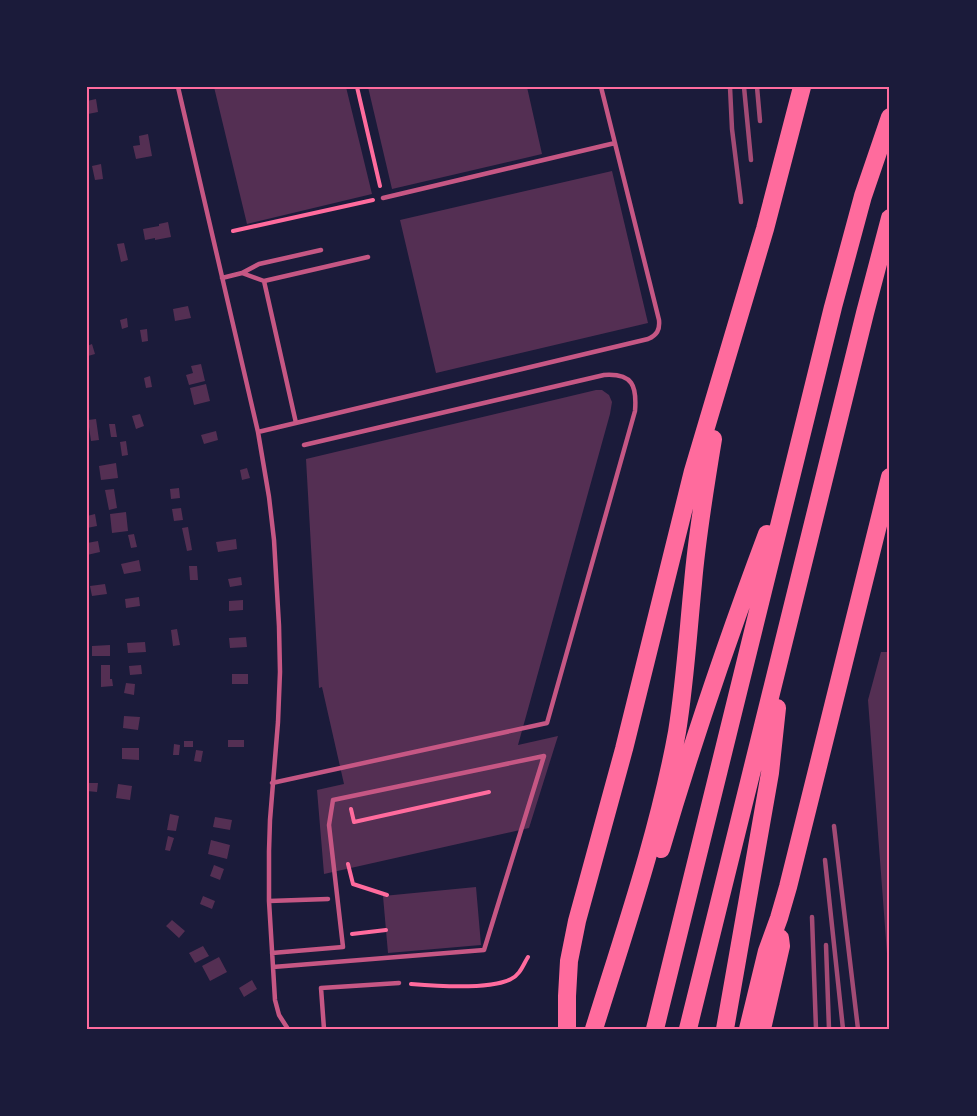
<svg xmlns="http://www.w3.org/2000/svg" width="977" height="1116" font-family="Inter,sans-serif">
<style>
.building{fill:#542f53}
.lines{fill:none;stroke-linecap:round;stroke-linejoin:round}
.path{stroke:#ff6b9d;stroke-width:4}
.service{stroke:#c65784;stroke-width:4.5}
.motorway{stroke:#ff6b9d;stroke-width:18}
.rail{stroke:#a44b75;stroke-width:4.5}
.neatline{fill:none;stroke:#ff6b9d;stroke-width:2}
</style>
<rect width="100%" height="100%" fill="#1b1b3a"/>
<path class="building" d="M 214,87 L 346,87 L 372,194 L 247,224 Z
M 368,87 L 527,87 L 542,154 L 392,189 Z
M 96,99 L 98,112 L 88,114 L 87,101 Z
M 148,134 L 152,156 L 136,159 L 133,146 L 140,145 L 139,136 Z
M 101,164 L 103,179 L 95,180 L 92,166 Z
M 612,171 L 648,323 L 436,373 L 400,220 Z
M 168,222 L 171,237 L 155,240 L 155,238 L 145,240 L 143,229 L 159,226 L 159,224 Z
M 124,243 L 128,260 L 121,262 L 117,244 Z
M 188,306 L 191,318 L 175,321 L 173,309 Z
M 127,318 L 128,327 L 122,329 L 120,320 Z
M 147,329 L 148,341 L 142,342 L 140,330 Z
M 92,344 L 95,354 L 88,356 L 87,346 Z
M 201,364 L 205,381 L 189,385 L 186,375 L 193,373 L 191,366 Z
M 150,376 L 152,387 L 146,388 L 144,378 Z
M 206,384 L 210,401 L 194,405 L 190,388 Z
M 596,390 L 602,390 L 609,395 L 612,402 L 610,414 L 518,745 L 558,736 L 529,828 L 324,874 L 317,790 L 344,784 L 322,687 L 319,688 L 306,459 Z
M 140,414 L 144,426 L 136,429 L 132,416 Z
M 96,419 L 99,440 L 91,441 L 88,420 Z
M 109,424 L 115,424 L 117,437 L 111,437 Z
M 216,431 L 218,440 L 204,444 L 201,435 Z
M 126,441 L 128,455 L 122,456 L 120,442 Z
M 116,463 L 118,478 L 101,480 L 99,466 Z
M 247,468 L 250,478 L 242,480 L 240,470 Z
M 179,488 L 180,498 L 171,499 L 170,489 Z
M 114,489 L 117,508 L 109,510 L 105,490 Z
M 181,508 L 183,520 L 174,521 L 172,509 Z
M 126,512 L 128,531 L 112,533 L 110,514 Z
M 95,514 L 97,526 L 87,528 L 87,516 Z
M 188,527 L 192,550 L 187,551 L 182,528 Z
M 134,534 L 137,547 L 131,548 L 128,535 Z
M 236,539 L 237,549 L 218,552 L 216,542 Z
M 98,541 L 100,552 L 87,555 L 87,543 Z
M 139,560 L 141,571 L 124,574 L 121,564 Z
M 189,566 L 197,566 L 198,580 L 190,580 Z
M 241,577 L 242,585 L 230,587 L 228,579 Z
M 105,584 L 107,594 L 92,596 L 90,586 Z
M 139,597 L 140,606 L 126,608 L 125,599 Z
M 243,600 L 243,610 L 229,611 L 229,601 Z
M 177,629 L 180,645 L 173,646 L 171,630 Z
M 246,637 L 247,647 L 230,648 L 229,638 Z
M 145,642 L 146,652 L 128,653 L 127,643 Z
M 110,645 L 110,656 L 92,656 L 92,646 Z
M 881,652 L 890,652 L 890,967 L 888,967 L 868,700 Z
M 101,665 L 110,665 L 110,679 L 112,679 L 113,686 L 101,687 Z
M 141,665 L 142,674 L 130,675 L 129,666 Z
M 232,674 L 248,674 L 248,684 L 232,684 Z
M 126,683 L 135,684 L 134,695 L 124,693 Z
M 124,716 L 140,717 L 138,730 L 123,728 Z
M 228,740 L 244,740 L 244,747 L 228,747 Z
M 184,741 L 193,741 L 193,747 L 184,747 Z
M 174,744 L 180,745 L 179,755 L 173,755 Z
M 122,748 L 139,748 L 139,760 L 122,759 Z
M 196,750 L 203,751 L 201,762 L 194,761 Z
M 87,783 L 98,783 L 97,792 L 87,791 Z
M 118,784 L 132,786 L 130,800 L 116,798 Z
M 170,814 L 179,816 L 176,831 L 167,830 Z
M 215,817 L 232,820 L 230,830 L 213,827 Z
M 168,836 L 174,838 L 170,851 L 165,850 Z
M 211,840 L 230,845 L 227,859 L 208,854 Z
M 214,865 L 224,869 L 220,880 L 210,876 Z
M 476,887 L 481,945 L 388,953 L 383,896 Z
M 203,896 L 215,901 L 212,909 L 200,904 Z
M 172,920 L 185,931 L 179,938 L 166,926 Z
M 203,946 L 209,956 L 195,963 L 189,953 Z
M 219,957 L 227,972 L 210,981 L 202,966 Z
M 252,980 L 257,989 L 244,997 L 239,988 Z"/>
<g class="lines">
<path class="path" d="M 357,87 L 380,186
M 233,231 L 373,200
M 351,809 L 354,822 L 489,792
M 348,864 L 353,884 L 387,895
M 352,934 L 386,930
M 411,984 C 435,986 490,990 511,979 C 520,975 523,965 528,957"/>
<path class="service" d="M 178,87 L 258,432 L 269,497 L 274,540 L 279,626 L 280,672 L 278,722 L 270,820 L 269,851 L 269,901 L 275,1000 L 279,1015 L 288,1029
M 383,198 L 615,143
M 242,273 L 259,264 L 321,250
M 222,278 L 242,273 L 264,281 L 368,257
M 264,281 L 296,423
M 258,432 L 648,339 C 657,335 660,330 659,320 L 601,87
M 272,783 L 547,723 L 635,411 C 637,386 633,373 604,375 L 304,445
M 269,901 L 328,899
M 272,953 L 343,947 L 329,825 L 333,800 L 544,756 L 484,950 L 273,967
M 324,1029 L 321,988 L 399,983"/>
<path class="motorway" d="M 661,849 C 692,743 728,638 767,534
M 567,1029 L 567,996 L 569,961 L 577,921 L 624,749 L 693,471 L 765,229 L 802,87
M 594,1029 C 624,933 659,831 677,732 C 685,683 688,633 693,583 C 697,535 705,487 713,439
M 655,1029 L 833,307 L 863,196 L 890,117
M 688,1029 L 865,313 L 890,218
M 725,1029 L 770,773 L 777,708
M 748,1029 L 767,951 L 779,918 L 788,887 L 890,477
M 762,1029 L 781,946 L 780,938"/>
<path class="rail" d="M 730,87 L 732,129 L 741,202
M 744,87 L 751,160
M 757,87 L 760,121
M 834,826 L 858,1029
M 825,860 L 843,1029
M 812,917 L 816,1029
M 826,945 L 829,1029"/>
</g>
<rect width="977" height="1116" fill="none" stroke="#1b1b3a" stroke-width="177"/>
<rect x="88" y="88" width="800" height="940" class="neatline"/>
</svg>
